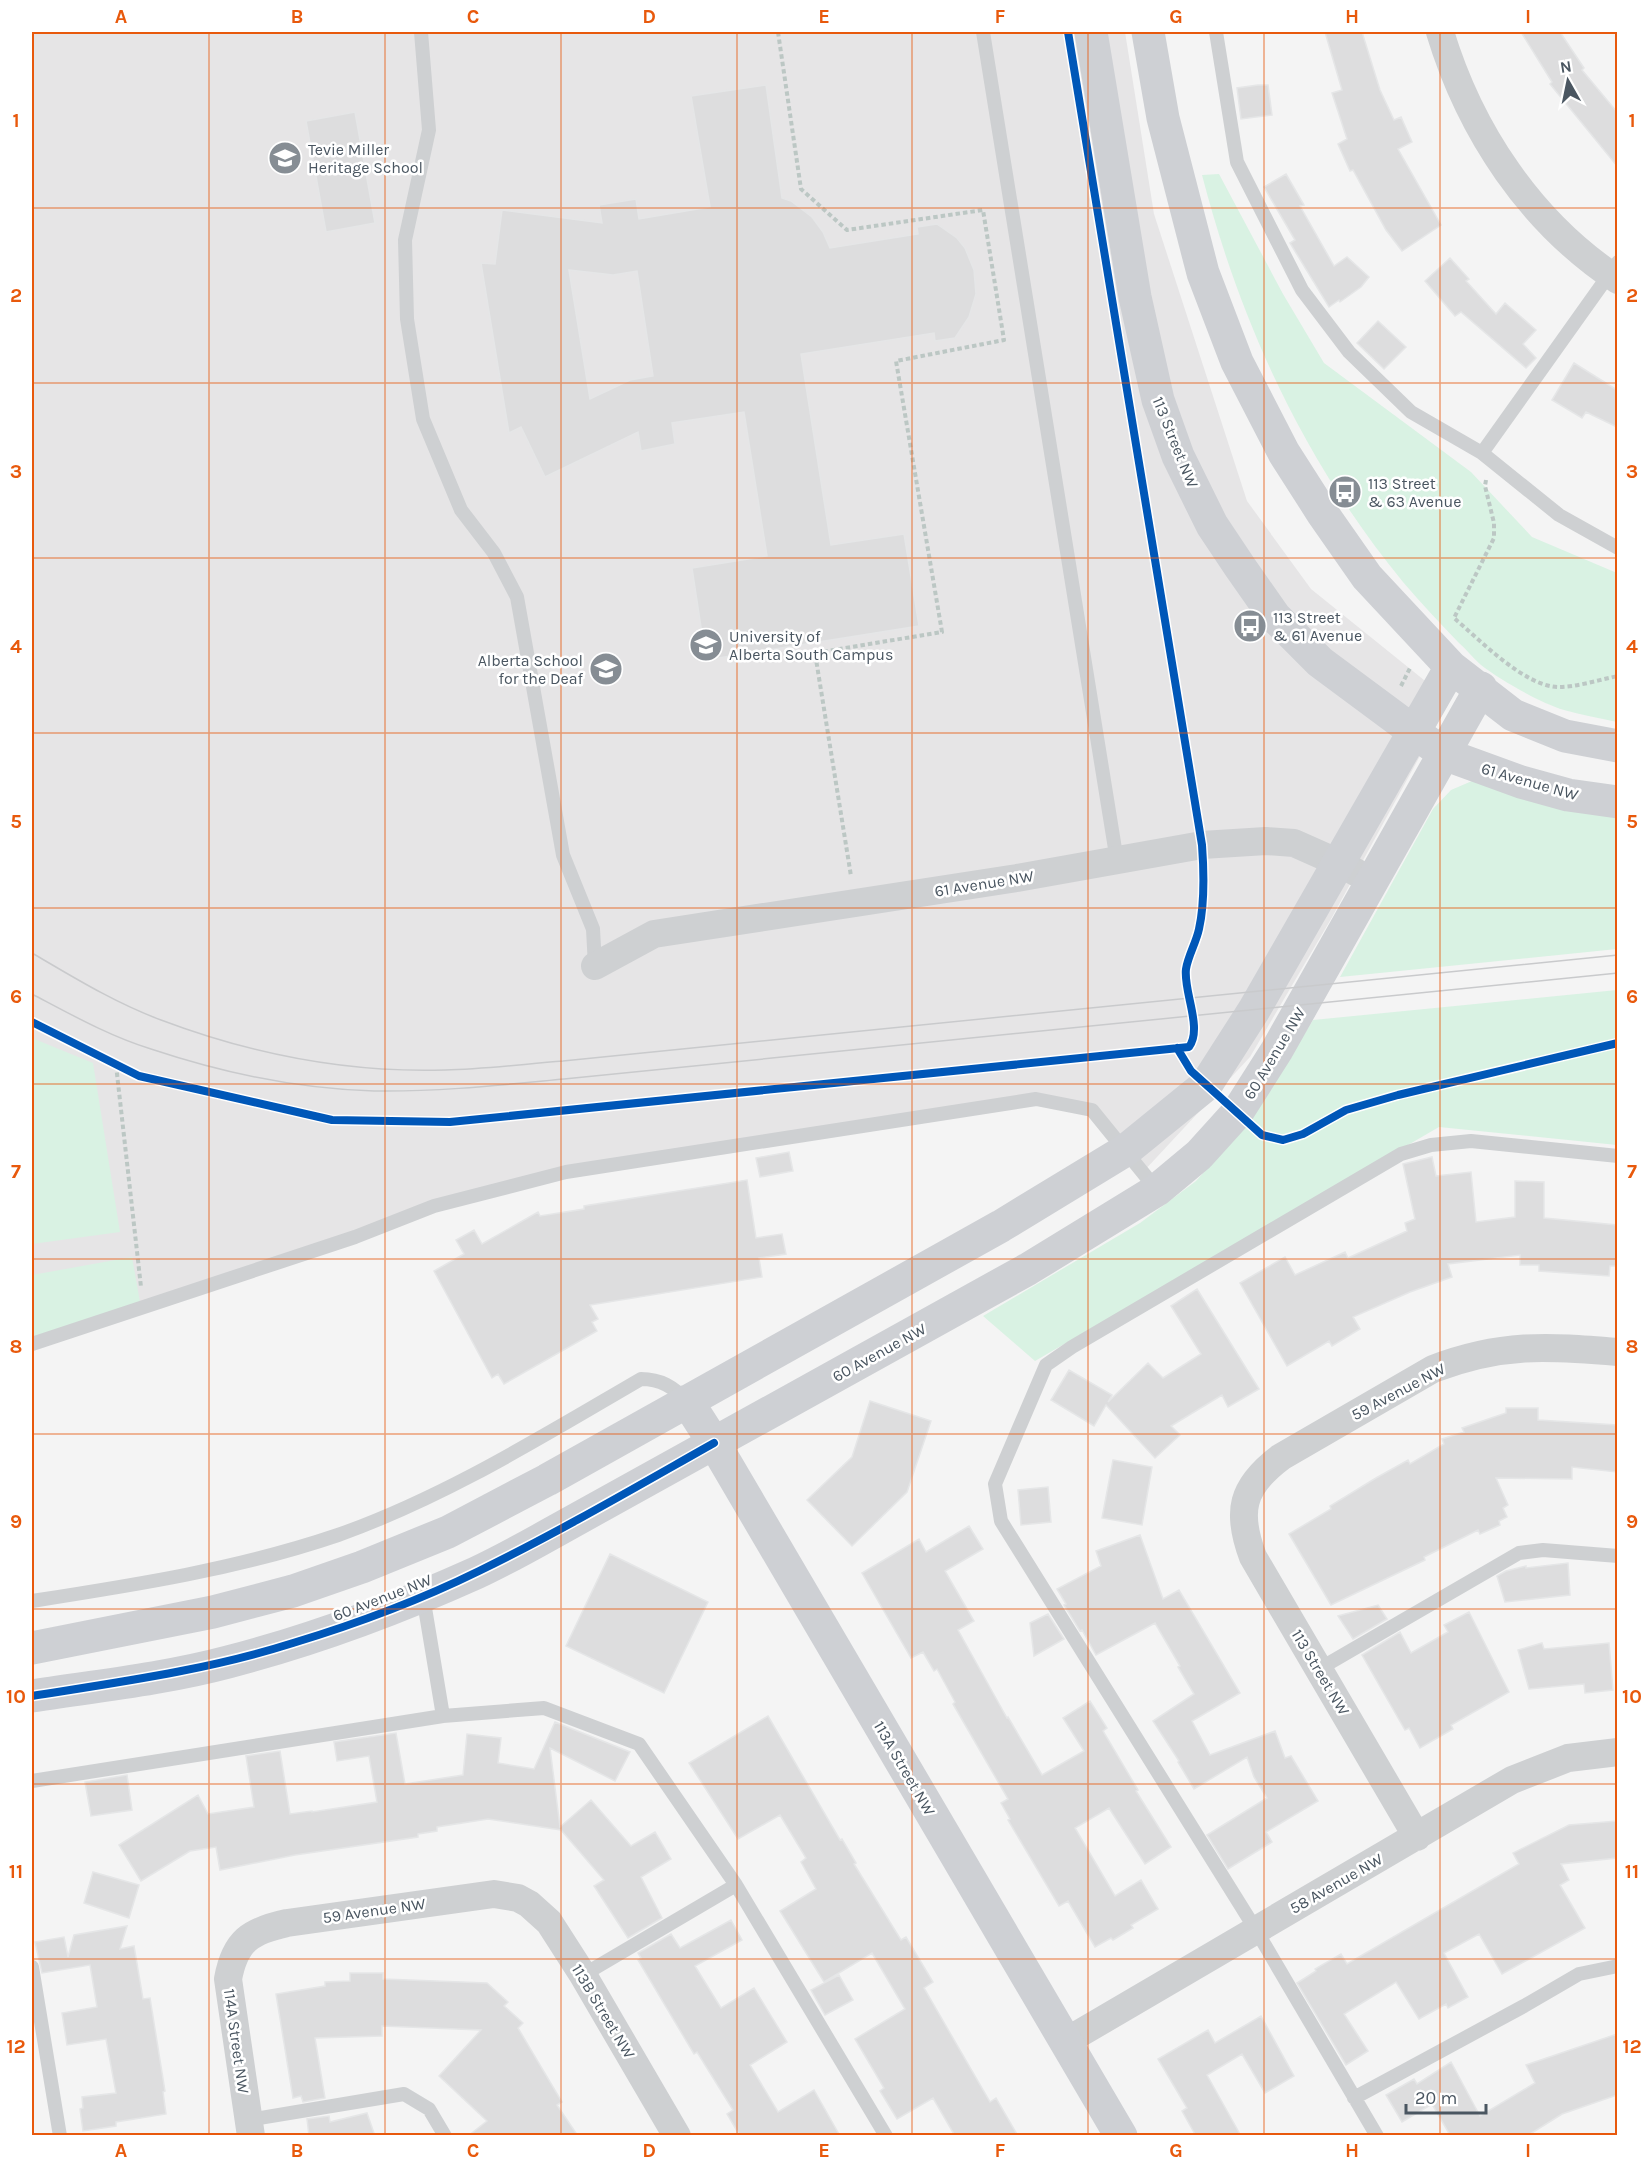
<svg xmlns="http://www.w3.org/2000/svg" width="1649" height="2167" font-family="Karla,sans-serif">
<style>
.education{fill:#e6e5e6}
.green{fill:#d9f2e3}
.building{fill:#ddddde;stroke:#e5e6e7;stroke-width:1.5;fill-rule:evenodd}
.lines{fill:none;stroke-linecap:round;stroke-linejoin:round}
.path{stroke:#bcc7c4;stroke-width:4;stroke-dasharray:4.5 3;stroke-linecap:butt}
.lane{stroke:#ced0d2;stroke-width:14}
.street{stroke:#ced0d2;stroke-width:28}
.secondary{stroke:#ced0d4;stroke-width:33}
.tram{stroke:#c9cacc;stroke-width:1.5}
.cycleway-casing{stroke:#fff;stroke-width:11}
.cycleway{stroke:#0057b8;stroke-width:8}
.grid{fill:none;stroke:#e8590c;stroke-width:1.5;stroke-opacity:0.55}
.labels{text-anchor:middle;stroke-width:5;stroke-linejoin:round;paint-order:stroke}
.poi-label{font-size:16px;fill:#4a5661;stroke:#fff;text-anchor:start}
.street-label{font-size:16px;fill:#4a5661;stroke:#fff}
.neatline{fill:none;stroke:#e8590c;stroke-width:2}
.grid-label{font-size:20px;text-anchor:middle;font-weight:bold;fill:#e8590c}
</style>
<rect width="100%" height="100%" fill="#f4f4f4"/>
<path class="education" d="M 32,32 L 1125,32 L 1154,214 L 1247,501 L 1311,589 L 1450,701 L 1331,919 L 1250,1057 L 1143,1172 L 1092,1110 L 1036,1099 L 566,1172 L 434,1206 L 32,1344 Z"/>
<path class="green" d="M 1219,174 L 1283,294 L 1324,363 L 1471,472 L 1532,537 L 1617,573 L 1617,722 C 1600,718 1582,715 1564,710 C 1541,703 1500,680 1481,665 C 1473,658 1466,649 1458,642 C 1439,622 1421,603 1403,582 C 1304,461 1241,325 1202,175 Z
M 1472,781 L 1617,816 L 1617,949 L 1340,977 L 1433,809 L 1451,790 Z
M 1617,990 L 1617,1145 L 1439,1127 L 1035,1361 L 983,1316 L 1140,1223 L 1196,1181 L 1254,1116 L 1313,1020 Z
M 32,1038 L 93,1063 L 120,1232 L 32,1244 Z
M 132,1257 L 140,1302 L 32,1342 L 32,1275 Z"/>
<path class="building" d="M 1325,32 L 1362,32 L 1380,90 L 1394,120 L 1401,117 L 1412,142 L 1398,149 L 1441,225 L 1402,251 L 1386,230 L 1353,170 L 1350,171 L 1338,144 L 1347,139 L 1332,93 L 1342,90 Z
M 1521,32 L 1560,32 L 1584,68 L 1582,70 L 1617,112 L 1617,166 L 1550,84 L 1552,82 Z
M 766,85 L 782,198 L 791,201 L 812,217 L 823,232 L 830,248 L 918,234 L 917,227 L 937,224 L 957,238 L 965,248 L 974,270 L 976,294 L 969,317 L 955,338 L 935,341 L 934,333 L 801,354 L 831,545 L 904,534 L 919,626 L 706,660 L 692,568 L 767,556 L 744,412 L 672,423 L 675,444 L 641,451 L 638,432 L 545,477 L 521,427 L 509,433 L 481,263 L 495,264 L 502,210 L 602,223 L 599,205 L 636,199 L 639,219 L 710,207 L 691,96 ZM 569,270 L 613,275 L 637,271 L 653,376 L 630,380 L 590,399 Z
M 1258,85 L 1268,85 L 1272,115 L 1241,119 L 1237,88 Z
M 355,112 L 375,223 L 326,232 L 306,121 Z
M 1286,174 L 1304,205 L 1300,206 L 1334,266 L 1347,257 L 1369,277 L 1361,287 L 1340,302 L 1339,300 L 1329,307 L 1290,243 L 1295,240 L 1264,187 Z
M 1450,258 L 1469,279 L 1466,281 L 1496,314 L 1505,303 L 1536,330 L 1523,344 L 1536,358 L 1526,368 L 1461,312 L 1455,316 L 1425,281 Z
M 1378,321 L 1406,347 L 1384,369 L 1357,343 Z
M 1574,363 L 1617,390 L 1617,427 L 1586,412 L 1582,418 L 1552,400 Z
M 789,1152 L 793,1171 L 760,1177 L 756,1158 Z
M 1432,1157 L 1436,1176 L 1471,1172 L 1476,1222 L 1515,1217 L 1515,1181 L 1544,1182 L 1544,1218 L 1617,1225 L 1617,1266 L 1610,1266 L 1609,1276 L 1539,1271 L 1539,1265 L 1520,1265 L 1520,1255 L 1448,1264 L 1452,1277 L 1410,1292 L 1353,1317 L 1360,1329 L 1332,1346 L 1329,1341 L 1287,1366 L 1240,1283 L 1285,1257 L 1295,1275 L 1345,1252 L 1348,1258 L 1407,1231 L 1405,1223 L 1415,1219 L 1403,1164 Z
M 747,1180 L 756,1238 L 782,1234 L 786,1254 L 759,1258 L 762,1277 L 590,1305 L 598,1319 L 592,1322 L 597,1331 L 504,1384 L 498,1374 L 492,1378 L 434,1271 L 464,1254 L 456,1240 L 474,1230 L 482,1244 L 538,1212 L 540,1216 L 584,1209 L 584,1206 Z
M 1197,1289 L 1259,1389 L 1228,1407 L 1222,1395 L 1171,1426 L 1180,1435 L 1155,1458 L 1106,1405 L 1094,1426 L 1051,1400 L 1069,1370 L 1112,1395 L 1108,1402 L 1148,1363 L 1163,1378 L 1201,1354 L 1171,1306 Z
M 870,1401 L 931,1421 L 907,1492 L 852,1546 L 807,1500 L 852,1457 Z
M 1506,1408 L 1538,1408 L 1538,1420 L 1617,1425 L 1617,1472 L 1572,1467 L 1572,1479 L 1496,1478 L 1508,1505 L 1503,1508 L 1507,1517 L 1499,1521 L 1500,1525 L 1480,1534 L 1478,1530 L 1424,1557 L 1425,1560 L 1331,1605 L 1289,1534 L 1331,1509 L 1330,1506 L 1376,1478 L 1408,1460 L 1410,1464 L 1444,1444 L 1442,1439 L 1464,1432 L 1462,1428 L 1506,1413 Z
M 1113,1460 L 1152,1467 L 1142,1525 L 1102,1518 Z
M 1048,1487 L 1051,1522 L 1021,1525 L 1018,1490 Z
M 969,1526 L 983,1549 L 945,1571 L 974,1621 L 958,1630 L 1007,1718 L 1008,1717 L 1042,1775 L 1084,1751 L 1063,1718 L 1090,1701 L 1107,1728 L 1103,1731 L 1138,1790 L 1136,1791 L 1171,1847 L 1145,1864 L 1109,1808 L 1075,1828 L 1115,1896 L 1141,1880 L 1158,1909 L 1131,1925 L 1133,1928 L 1113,1940 L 1111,1938 L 1095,1947 L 1068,1901 L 1059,1906 L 1008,1820 L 1010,1819 L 1001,1803 L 1008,1799 L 953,1704 L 955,1702 L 937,1669 L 934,1671 L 923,1652 L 911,1658 L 862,1573 L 919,1539 L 926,1552 Z
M 1140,1535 L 1163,1599 L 1179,1590 L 1240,1693 L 1192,1721 L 1210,1755 L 1275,1731 L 1285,1758 L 1291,1756 L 1318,1801 L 1266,1832 L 1272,1842 L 1228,1869 L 1207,1835 L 1267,1798 L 1254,1777 L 1247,1757 L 1194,1789 L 1178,1762 L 1179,1761 L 1153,1721 L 1194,1694 L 1178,1667 L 1180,1666 L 1155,1623 L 1096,1655 L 1082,1630 L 1080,1631 L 1064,1605 L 1066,1604 L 1057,1589 L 1101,1566 L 1096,1551 Z
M 610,1554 L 708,1602 L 664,1693 L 566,1646 Z
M 1568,1563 L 1570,1595 L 1505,1602 L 1497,1576 L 1506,1571 L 1526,1566 L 1526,1568 Z
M 1378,1605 L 1387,1619 L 1353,1639 L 1338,1616 Z
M 1469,1612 L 1509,1692 L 1451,1725 L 1453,1729 L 1420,1748 L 1409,1728 L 1405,1730 L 1362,1655 L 1400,1632 L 1411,1653 L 1448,1632 L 1444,1625 Z
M 1048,1614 L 1064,1639 L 1034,1656 L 1030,1623 Z
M 1542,1643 L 1544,1649 L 1609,1643 L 1613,1690 L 1585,1693 L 1584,1684 L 1529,1689 L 1518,1650 Z
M 768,1716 L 840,1840 L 842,1839 L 856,1863 L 854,1864 L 901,1940 L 906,1937 L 933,1982 L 924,1988 L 990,2102 L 996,2098 L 1018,2136 L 955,2136 L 933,2098 L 897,2119 L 880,2091 L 884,2088 L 855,2039 L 905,2009 L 872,1953 L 824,1982 L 780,1911 L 816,1889 L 801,1862 L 806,1858 L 780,1815 L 738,1839 L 689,1763 Z
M 555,1722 L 630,1752 L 615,1781 L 550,1748 L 560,1827 L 591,1800 L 631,1846 L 655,1832 L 671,1859 L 641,1877 L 662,1918 L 628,1938 L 594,1886 L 604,1880 L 561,1830 L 488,1819 L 437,1827 L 437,1831 L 418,1834 L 418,1837 L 295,1855 L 220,1870 L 216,1847 L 190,1851 L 141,1881 L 119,1845 L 198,1795 L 208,1814 L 254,1807 L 246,1756 L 280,1751 L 290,1814 L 312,1811 L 312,1812 L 377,1802 L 369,1756 L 337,1761 L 334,1742 L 396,1733 L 405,1784 L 463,1775 L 467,1734 L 501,1738 L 498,1763 L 534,1769 Z
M 127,1775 L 132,1810 L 91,1816 L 85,1782 Z
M 1617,1821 L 1617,1858 L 1561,1864 L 1569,1880 L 1560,1885 L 1585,1928 L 1502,1974 L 1479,1934 L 1444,1953 L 1468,1997 L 1448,2008 L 1446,2004 L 1419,2019 L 1396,1982 L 1344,2014 L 1368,2051 L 1346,2065 L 1297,1983 L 1316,1971 L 1315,1969 L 1341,1954 L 1347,1964 L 1519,1864 L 1513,1853 L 1569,1825 Z
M 93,1872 L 139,1885 L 129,1918 L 84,1903 Z
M 731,1920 L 742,1940 L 695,1966 L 721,2008 L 754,1988 L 787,2042 L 750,2065 L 778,2112 L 814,2090 L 840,2136 L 740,2136 L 727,2114 L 733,2110 L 697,2052 L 694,2054 L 638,1960 L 641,1958 L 638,1953 L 671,1934 L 680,1948 Z
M 127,1926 L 120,1949 L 134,1946 L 143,1999 L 150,1998 L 165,2091 L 163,2092 L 166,2114 L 116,2122 L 116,2126 L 83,2131 L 80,2109 L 83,2108 L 82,2097 L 116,2093 L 106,2039 L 67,2045 L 62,2013 L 97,2007 L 90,1965 L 42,1973 L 35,1942 L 64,1937 L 68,1957 L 74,1935 Z
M 350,1973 L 383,1973 L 383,1979 L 487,1983 L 508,2002 L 504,2006 L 523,2023 L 518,2028 L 562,2102 L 557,2105 L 578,2136 L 468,2136 L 487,2121 L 439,2076 L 481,2030 L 382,2026 L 382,2036 L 315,2038 L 325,2098 L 303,2102 L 301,2096 L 293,2098 L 276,1994 L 325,1986 L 325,1982 L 350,1981 Z
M 839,1975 L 853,2000 L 825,2015 L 811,1990 Z
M 1261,2016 L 1294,2076 L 1265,2093 L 1242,2054 L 1207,2075 L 1241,2136 L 1196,2136 L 1182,2111 L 1187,2108 L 1158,2059 L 1208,2030 L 1215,2043 Z
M 1617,2034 L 1617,2095 L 1562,2114 L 1527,2136 L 1448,2136 L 1450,2135 L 1432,2104 L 1402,2122 L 1386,2095 L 1414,2079 L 1417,2084 L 1451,2062 L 1480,2116 L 1535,2083 L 1526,2065 Z
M 367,2113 L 375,2136 L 309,2136 L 307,2119 L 329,2116 L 330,2122 Z"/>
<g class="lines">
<path class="path" d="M 778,32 L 801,189 L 847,230 L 983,210 L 1004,340 L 896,361 L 942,632 L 815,653 L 851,876
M 1486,480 L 1485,486 L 1494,523 L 1494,538 L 1454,618 C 1480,640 1524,686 1558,687 C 1577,687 1598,680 1618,676
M 1401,686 L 1411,666
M 116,1065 L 141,1287"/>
<path class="lane" d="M 421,32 L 429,130 L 405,240 L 407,319 L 423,419 L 461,510 L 494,553 L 517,597 L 563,855 L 593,929 L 595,966
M 983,32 L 1117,861
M 1216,32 L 1237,162 L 1302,290 L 1349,352 L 1411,412 L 1482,453 L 1559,515 L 1618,548
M 1482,453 L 1618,262
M 32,1344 L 355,1237 L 434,1206 L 566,1172 L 1036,1099 L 1092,1110 L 1157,1190
M 423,1596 L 443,1716
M 32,1601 C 135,1585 238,1569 338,1535 C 445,1497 543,1436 641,1379 C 661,1379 673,1387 687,1401
M 1319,1669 L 1519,1553 L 1543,1550 L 1618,1556
M 32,1781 L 443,1716 L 544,1708 L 639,1744 L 736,1885 L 886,2136
M 32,1967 L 60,2136
M 583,1975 L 736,1885
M 1354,2098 L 1524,2006 L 1579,1974 L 1618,1966
M 248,2120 L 404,2094 L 429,2109 L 445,2136
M 1377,2136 L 1256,1930 L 1001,1521 L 995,1484 L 1046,1365 L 1072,1347 L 1401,1154 L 1431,1145 L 1471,1141 L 1618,1156"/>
<path class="street" d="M 1440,32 C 1470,131 1530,222 1618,280
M 595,966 L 654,934 L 1017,878 L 1202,845 L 1266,841 L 1294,843 L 1339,863 L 1372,881
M 1417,1837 L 1253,1557 C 1236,1512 1241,1487 1281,1457 L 1433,1369 C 1501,1343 1547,1346 1618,1352
M 1065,2042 L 1512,1780 L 1568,1758 L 1618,1752
M 251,2136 L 228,1979 C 235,1941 250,1931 287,1923 L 494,1894 L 518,1898 L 529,1904 L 549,1922 L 583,1975 L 677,2136"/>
<path class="secondary" d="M 1091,32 L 1135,297 L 1158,400 L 1178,456 L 1212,525 L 1240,567 L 1275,617 L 1320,662 L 1444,754 L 1521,782 L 1568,795 L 1618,802
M 1148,32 L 1163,118 L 1203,273 L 1237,362 L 1284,453 L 1323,514 L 1367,577 L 1451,667 L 1513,715 L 1565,736 L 1618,746
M 687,1401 L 714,1443 L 1121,2136
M 32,1648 L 213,1612 L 293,1591 L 362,1567 L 448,1532 L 547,1480 L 1001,1226 L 1126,1150 L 1206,1085 L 1254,1010 L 1451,667
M 32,1696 C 97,1686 164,1679 228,1662 C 313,1640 396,1609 476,1573 C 502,1561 527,1547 552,1533 L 1028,1269 L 1157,1190 L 1199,1155 L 1237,1113 L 1277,1050 L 1481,688"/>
<path class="tram" d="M 32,953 C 73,977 115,1003 161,1020 C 251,1054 349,1073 445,1070 C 485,1069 524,1064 563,1061 L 1618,955
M 32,994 C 70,1014 109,1036 151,1049 C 223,1073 298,1089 374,1091 C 438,1092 501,1085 564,1079 L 1618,973"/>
<defs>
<path id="cycleway" d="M 32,1022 L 139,1076 L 332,1120 L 450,1122 L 1189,1047 C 1203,1028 1183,991 1186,969 C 1188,956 1196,943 1199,929 C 1205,902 1204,872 1202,845 L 1068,32
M 1177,1048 L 1191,1071 L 1262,1135 L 1283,1140 L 1303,1134 L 1346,1110 L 1398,1095 L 1618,1043
M 32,1696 C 120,1682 208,1670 293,1643 C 356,1624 420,1600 479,1571 C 559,1532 636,1487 714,1443"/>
</defs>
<use href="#cycleway" class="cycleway-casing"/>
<use href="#cycleway" class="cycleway"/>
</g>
<path class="grid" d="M 209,32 L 209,2136M 385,32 L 385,2136M 561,32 L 561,2136M 737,32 L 737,2136M 912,32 L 912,2136M 1088,32 L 1088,2136M 1264,32 L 1264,2136M 1440,32 L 1440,2136M 32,208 L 1618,208M 32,383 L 1618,383M 32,558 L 1618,558M 32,733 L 1618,733M 32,908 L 1618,908M 32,1084 L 1618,1084M 32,1259 L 1618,1259M 32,1434 L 1618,1434M 32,1609 L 1618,1609M 32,1784 L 1618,1784M 32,1959 L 1618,1959"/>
<defs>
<symbol id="school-disc" viewBox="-11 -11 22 22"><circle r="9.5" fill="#868d94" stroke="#fff"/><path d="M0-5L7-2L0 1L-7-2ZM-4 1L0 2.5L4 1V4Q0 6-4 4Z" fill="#fff"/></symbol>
<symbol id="bus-disc" viewBox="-11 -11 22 22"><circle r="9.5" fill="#868d94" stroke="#fff"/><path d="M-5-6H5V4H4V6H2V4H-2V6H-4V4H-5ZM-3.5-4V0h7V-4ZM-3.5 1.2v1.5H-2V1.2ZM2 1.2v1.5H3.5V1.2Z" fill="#fff"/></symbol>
<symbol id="university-disc" viewBox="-11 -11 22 22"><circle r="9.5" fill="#868d94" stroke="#fff"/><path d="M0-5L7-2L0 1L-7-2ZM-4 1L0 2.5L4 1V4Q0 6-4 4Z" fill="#fff"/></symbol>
</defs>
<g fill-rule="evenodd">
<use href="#school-disc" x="266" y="139" width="38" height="38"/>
<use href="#bus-disc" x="1326" y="473" width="38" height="38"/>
<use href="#bus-disc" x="1231" y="607" width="38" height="38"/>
<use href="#university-disc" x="687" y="626" width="38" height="38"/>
<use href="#school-disc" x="587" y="650" width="38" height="38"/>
</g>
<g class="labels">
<g class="poi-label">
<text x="308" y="155">Tevie Miller<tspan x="308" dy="18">Heritage School</tspan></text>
<text x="1368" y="489">113 Street<tspan x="1368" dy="18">&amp; 63 Avenue</tspan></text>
<text x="1273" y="623">113 Street<tspan x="1273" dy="18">&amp; 61 Avenue</tspan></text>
<text x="729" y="642">University of<tspan x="729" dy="18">Alberta South Campus</tspan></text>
<text x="583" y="666" text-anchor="end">Alberta School<tspan x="583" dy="18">for the Deaf</tspan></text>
</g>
<g class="street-label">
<text transform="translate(1176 442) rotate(68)" y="6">113 Street NW</text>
<text transform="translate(1530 781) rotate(16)" y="6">61 Avenue NW</text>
<text transform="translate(984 883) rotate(-9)" y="6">61 Avenue NW</text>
<text transform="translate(1274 1053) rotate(-59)" y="6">60 Avenue NW</text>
<text transform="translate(879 1352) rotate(-29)" y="6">60 Avenue NW</text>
<text transform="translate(1398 1391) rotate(-28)" y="6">59 Avenue NW</text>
<text transform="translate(382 1597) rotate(-21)" y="6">60 Avenue NW</text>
<text transform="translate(1321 1672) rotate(59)" y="6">113 Street NW</text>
<text transform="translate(905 1768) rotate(60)" y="6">113A Street NW</text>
<text transform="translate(1336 1883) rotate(-30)" y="6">58 Avenue NW</text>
<text transform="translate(374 1910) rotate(-8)" y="6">59 Avenue NW</text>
<text transform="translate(604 2011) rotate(59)" y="6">113B Street NW</text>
<text transform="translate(237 2041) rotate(82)" y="6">114A Street NW</text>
</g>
</g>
<rect width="1649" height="2167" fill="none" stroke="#ffffff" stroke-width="66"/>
<g transform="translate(1568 81) rotate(351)" stroke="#ffffff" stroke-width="4.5" paint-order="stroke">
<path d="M0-4.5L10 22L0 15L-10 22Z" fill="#4a5661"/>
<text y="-9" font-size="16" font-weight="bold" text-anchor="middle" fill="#4a5661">N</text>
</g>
<path d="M1406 2104v9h80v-9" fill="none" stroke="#4a5661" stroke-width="3"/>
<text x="1415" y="2104" font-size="18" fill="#4a5661" stroke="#ffffff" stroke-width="4.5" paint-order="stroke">20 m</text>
<rect x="33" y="33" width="1583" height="2101" class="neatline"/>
<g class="grid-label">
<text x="121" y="23">A</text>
<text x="297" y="23">B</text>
<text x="473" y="23">C</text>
<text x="649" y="23">D</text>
<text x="824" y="23">E</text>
<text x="1000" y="23">F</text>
<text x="1176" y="23">G</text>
<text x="1352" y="23">H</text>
<text x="1528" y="23">I</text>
<text x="16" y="127">1</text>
<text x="1632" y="127">1</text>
<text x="16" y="302">2</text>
<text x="1632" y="302">2</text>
<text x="16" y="478">3</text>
<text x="1632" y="478">3</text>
<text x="16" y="653">4</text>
<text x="1632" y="653">4</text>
<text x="16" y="828">5</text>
<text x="1632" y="828">5</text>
<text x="16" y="1003">6</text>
<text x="1632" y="1003">6</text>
<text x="16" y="1178">7</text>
<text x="1632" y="1178">7</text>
<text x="16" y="1353">8</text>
<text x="1632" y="1353">8</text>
<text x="16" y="1528">9</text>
<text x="1632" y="1528">9</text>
<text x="16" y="1703">10</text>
<text x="1632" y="1703">10</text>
<text x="16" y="1878">11</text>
<text x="1632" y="1878">11</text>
<text x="16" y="2053">12</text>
<text x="1632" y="2053">12</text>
<text x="121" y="2157">A</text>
<text x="297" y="2157">B</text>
<text x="473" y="2157">C</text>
<text x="649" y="2157">D</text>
<text x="824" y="2157">E</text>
<text x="1000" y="2157">F</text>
<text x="1176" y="2157">G</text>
<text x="1352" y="2157">H</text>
<text x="1528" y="2157">I</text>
</g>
</svg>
